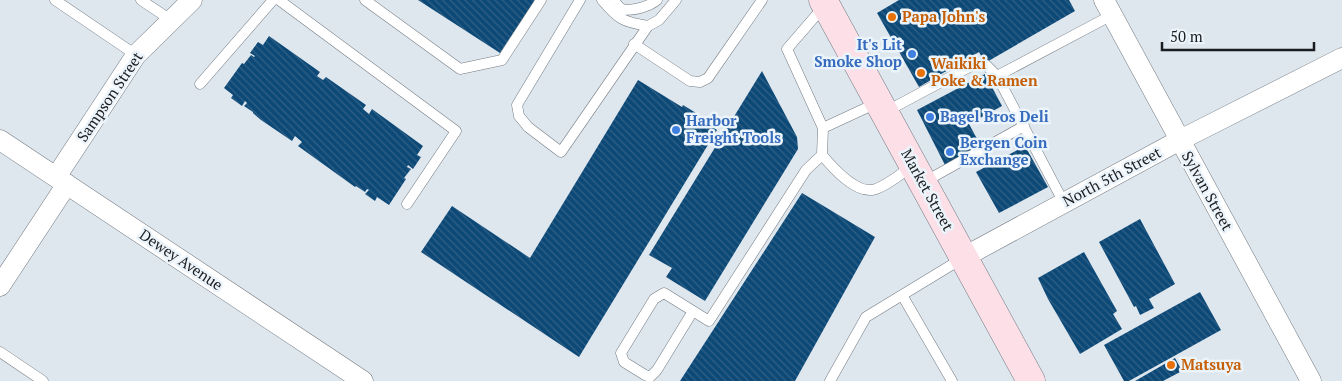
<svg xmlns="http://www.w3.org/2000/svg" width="1342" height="381" font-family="'PT Serif',serif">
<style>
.building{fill:url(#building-back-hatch)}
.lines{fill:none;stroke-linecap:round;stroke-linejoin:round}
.service-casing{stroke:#747b82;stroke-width:11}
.minor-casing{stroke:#747b82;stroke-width:21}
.secondary-casing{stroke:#747b82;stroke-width:29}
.service{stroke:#fff;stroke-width:10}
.minor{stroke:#fff;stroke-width:20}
.secondary{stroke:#fcdfe7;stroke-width:28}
.food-dot{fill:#e8710a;stroke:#ecf4fb;stroke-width:2}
.shop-dot{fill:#3f7fe0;stroke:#ecf4fb;stroke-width:2}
.labels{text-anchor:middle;stroke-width:5;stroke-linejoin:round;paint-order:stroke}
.food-label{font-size:15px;font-weight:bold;fill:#c56008;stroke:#ecf4fb;text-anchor:start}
.shop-label{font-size:15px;font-weight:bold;fill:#366cbe;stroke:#ecf4fb;text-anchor:start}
.street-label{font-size:15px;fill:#1a1d20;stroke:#ecf4fb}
</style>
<defs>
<pattern id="building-back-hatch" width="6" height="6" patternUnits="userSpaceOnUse" patternTransform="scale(1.25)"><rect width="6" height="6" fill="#0d4977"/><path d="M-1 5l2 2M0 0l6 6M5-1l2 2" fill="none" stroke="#306085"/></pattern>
</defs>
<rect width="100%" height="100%" fill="#dee6ee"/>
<path class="building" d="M 418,0 L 535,0 L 500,53 Z
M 899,0 L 1069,0 L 1075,11 L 985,63 L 979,52 L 919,87 L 877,13 Z
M 269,36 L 320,72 L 317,76 L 323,80 L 326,77 L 366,105 L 363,109 L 369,114 L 372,109 L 423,146 L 417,155 L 421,157 L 413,169 L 408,165 L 407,167 L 411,169 L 404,178 L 406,179 L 389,205 L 377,197 L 375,201 L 365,194 L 369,190 L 367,189 L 365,192 L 356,186 L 355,187 L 298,146 L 302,142 L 295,136 L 292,141 L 261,120 L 253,113 L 253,112 L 244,106 L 247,103 L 245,101 L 242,106 L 231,98 L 233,95 L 224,88 L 242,63 L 244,64 L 251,55 L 254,57 L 255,56 L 250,53 L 258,42 L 263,45 Z
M 762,71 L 797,137 L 798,149 L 705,301 L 666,277 L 672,268 L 649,255 Z
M 985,74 L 1002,106 L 969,124 L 981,146 L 945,165 L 917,110 Z
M 638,80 L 682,107 L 683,105 L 696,113 L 695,115 L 717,130 L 579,357 L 421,252 L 452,206 L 530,258 Z
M 1025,146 L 1048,187 L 999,213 L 976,172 Z
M 802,193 L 875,237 L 795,381 L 680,381 Z
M 1140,219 L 1175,284 L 1149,299 L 1154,308 L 1140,315 L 1136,306 L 1134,307 L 1099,242 Z
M 1084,252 L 1117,311 L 1113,314 L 1122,329 L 1080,354 L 1048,299 L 1038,278 Z
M 1200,292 L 1221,330 L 1129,381 L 1124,381 L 1104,345 Z
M 1175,358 L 1182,371 L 1163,381 L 1135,381 Z"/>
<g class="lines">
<defs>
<path id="service" d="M 55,0 L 136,55
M 141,0 L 171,20
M 279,0 L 456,131 L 407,204
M 365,0 L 460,69 L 502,60 L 541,0
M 580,0 L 517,105 L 519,116 L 528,127 L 561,152 L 648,26 L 659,20 L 676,0
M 602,0 C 618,19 623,22 648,26
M 614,0 C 616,3 618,7 622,9 C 632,12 650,6 657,0
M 825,5 L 787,49 L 823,128 L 822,155 C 833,168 854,192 872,190 C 884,188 902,173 912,166
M 634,44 L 690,81 L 700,82 L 708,78 L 762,0
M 997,76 L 1064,203
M 200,84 L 273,0
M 885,112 L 973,65 L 986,65 L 997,76 L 1112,15
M 823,128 L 879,102
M 924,182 L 1024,126
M 902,295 L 952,381
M 693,311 L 657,370 L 650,377 L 645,375 L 624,362 L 621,353 L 654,299 L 664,293 L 709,321 L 806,170 L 822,155
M 0,352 L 43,381
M 830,381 L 866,317 L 963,258"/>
<path id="minor" d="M 1104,0 L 1311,381
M 0,140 L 363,381
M 56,177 L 136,55 L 192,0
M 964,257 L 1180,140 L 1342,58
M 0,286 L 67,184"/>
<path id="secondary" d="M 823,0 L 1031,381"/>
</defs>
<use href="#service" class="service-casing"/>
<use href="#minor" class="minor-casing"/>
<use href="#secondary" class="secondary-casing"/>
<use href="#service" class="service"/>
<use href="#minor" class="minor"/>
<use href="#secondary" class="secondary"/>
</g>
<g class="food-dot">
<circle cx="892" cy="17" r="5"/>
<circle cx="921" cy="73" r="5"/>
<circle cx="1171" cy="365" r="5"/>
</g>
<g class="shop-dot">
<circle cx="912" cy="54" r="5"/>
<circle cx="930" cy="117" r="5"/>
<circle cx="676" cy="130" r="5"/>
<circle cx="950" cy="152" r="5"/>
</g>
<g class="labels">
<g class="food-label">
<text x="902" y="22">Papa John's</text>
<text x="931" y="69">Waikiki<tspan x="931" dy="17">Poke &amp; Ramen</tspan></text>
<text x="1181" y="370">Matsuya</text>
</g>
<g class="shop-label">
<text x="902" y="50" text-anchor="end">It's Lit<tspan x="902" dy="17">Smoke Shop</tspan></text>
<text x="940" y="122">Bagel Bros Deli</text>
<text x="686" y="126">Harbor<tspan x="686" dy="17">Freight Tools</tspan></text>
<text x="960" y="148">Bergen Coin<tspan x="960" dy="17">Exchange</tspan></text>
</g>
<g class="street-label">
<text transform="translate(110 97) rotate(-56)" y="5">Sampson Street</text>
<text transform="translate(1112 177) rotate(-28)" y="5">North 5th Street</text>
<text transform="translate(927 190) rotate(61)" y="5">Market Street</text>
<text transform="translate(1207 191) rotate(61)" y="5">Sylvan Street</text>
<text transform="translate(181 260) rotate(34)" y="5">Dewey Avenue</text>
</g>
</g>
<path d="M1162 42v8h152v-8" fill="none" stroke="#1a1d20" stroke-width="2.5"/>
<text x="1170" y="42" font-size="15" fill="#1a1d20" stroke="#ecf4fb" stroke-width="4" paint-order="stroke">50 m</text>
</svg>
